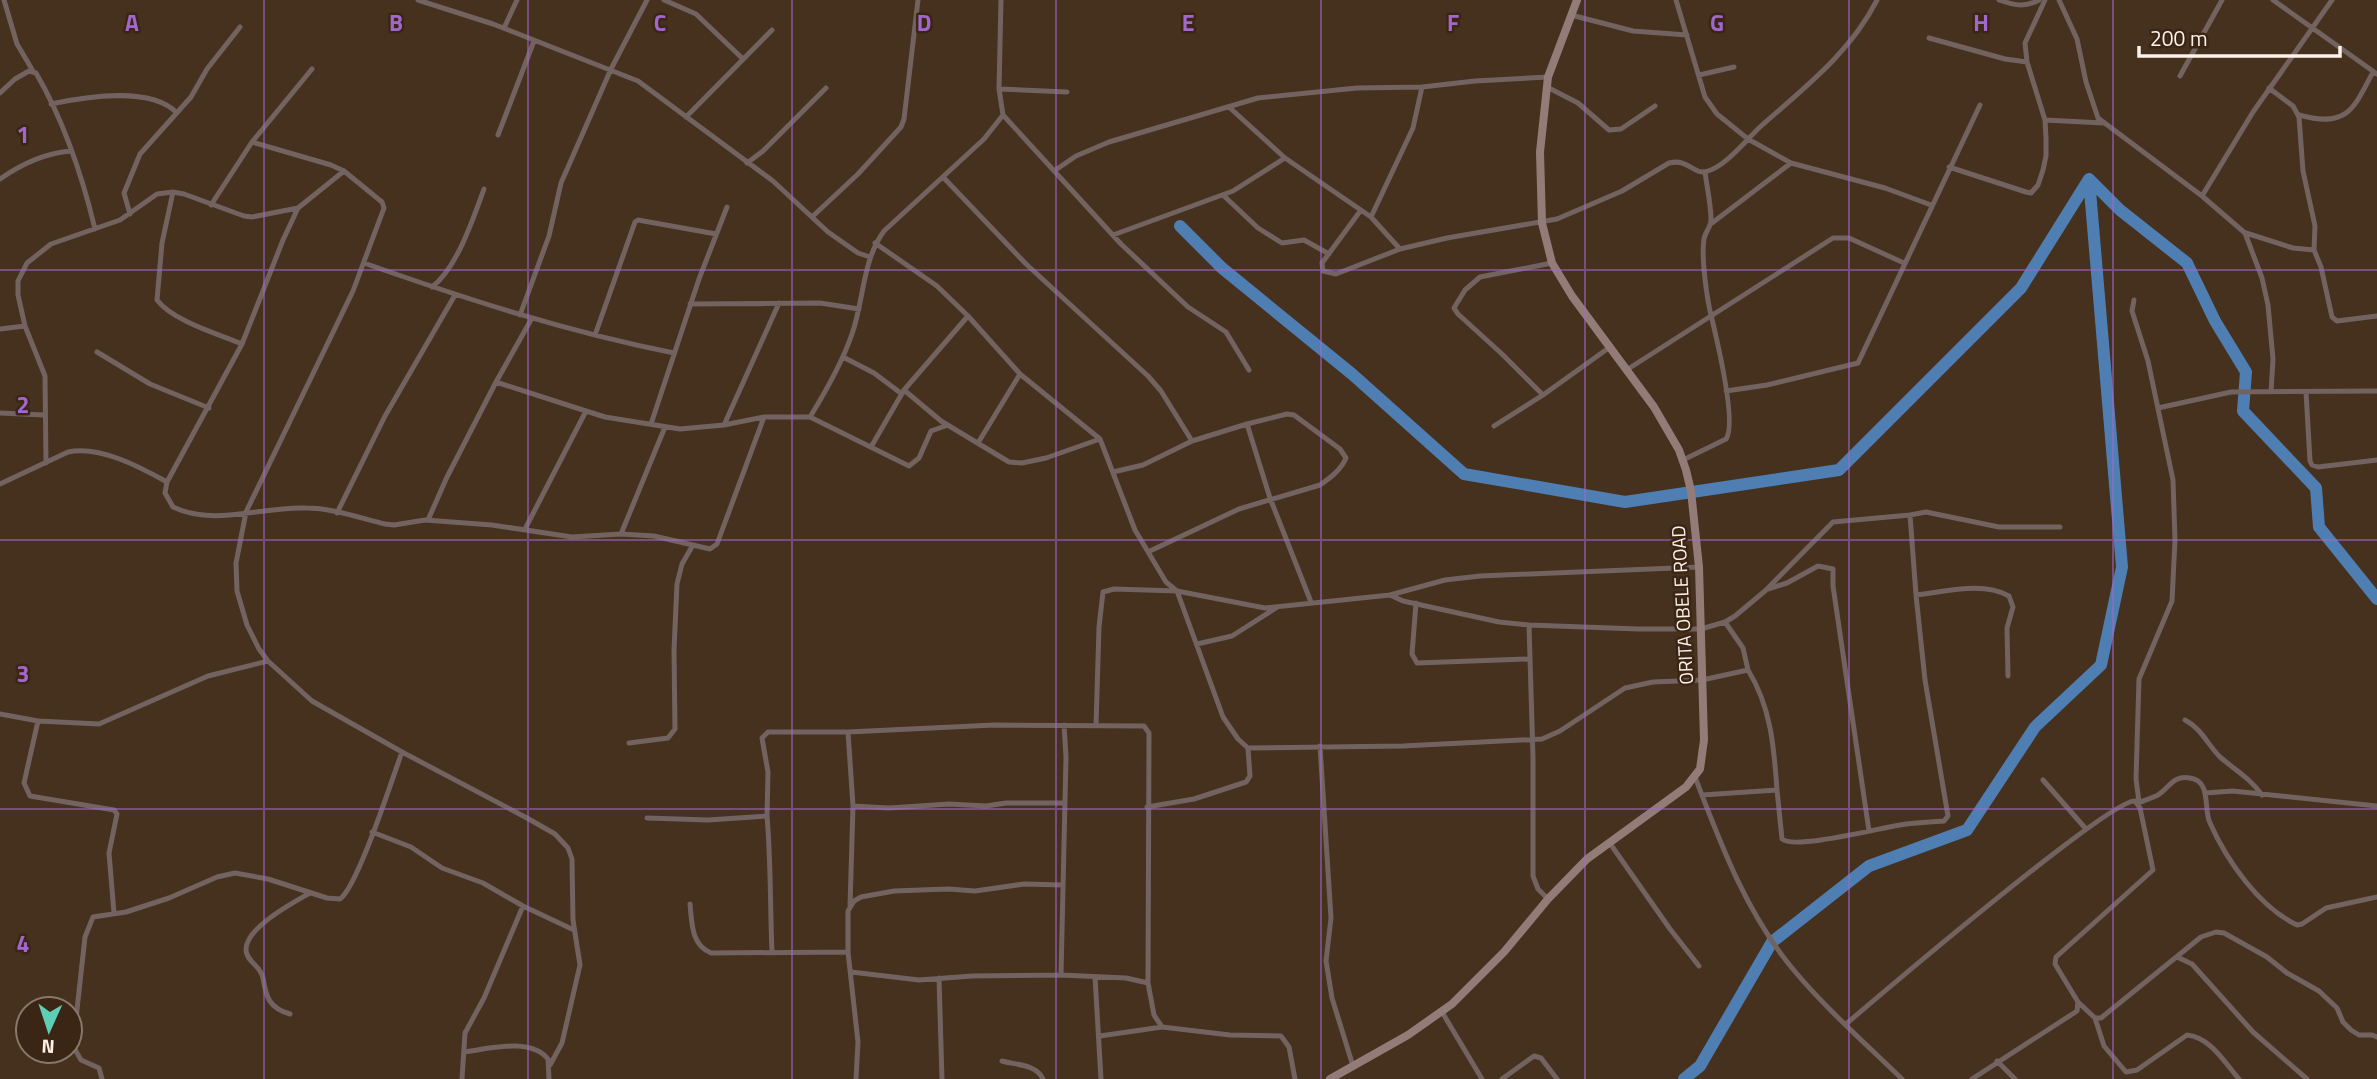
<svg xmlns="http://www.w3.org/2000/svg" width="2377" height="1079" font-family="'Titillium Web',sans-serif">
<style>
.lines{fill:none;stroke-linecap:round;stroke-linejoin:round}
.river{stroke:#4e7eb2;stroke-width:12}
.minor{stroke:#726360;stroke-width:5}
.secondary{stroke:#937c78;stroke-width:8}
.grid{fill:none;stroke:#a267cc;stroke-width:2;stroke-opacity:0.55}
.labels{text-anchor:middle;stroke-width:5;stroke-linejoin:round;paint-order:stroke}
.street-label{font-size:19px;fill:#fef2e9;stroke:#3b2615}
.grid-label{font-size:23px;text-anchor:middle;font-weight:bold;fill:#a267cc;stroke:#3b2615;stroke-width:5;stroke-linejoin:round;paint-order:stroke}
</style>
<rect width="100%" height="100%" fill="#46301e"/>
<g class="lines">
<path class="river" d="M 1180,226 L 1222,268 L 1352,374 L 1464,474 L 1625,502 L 1839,470 L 2021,288 L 2089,179 L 2120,210 L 2187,263 L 2215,321 L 2246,372 L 2243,411 L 2316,488 L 2319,527 L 2377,599
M 1684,1079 L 1700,1066 L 1772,942 L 1869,866 L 1967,830 L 2035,727 L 2101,665 L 2122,567 L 2089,179"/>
<path class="minor" d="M 4,0 L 17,44 L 33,71
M 418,0 L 493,24 L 638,81 L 773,181 L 828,232 L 858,253 L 870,257
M 664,0 L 696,14 L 743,59
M 1001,0 L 999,89 L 1003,115 L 1121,244 L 1188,307 L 1226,332 L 1249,370
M 1676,0 L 1705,97 L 1717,114 L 1748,139 L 1791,163 L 1885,188 L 1931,205
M 1999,0 C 2013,5 2025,8 2039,0
M 2059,0 L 2077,39 L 2086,82 L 2098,118 L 2202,196 L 2245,233 L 2262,278 L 2268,305 L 2273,359 L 2271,392
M 2273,0 L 2377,74
M 1571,15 L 1633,31 L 1687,35
M 504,28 L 517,0
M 1929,38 L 2005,59 L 2027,62
M 1699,75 L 1734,67
M 2180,76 L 2222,0
M 1547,87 L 1578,103 L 1609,130 L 1621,129 L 1655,106
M 2269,88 L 2293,106 L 2299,117 L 2303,171 L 2315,226 L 2314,250 L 2321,267 L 2332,317 L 2337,321 L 2377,316
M 999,89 L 1067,92
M 0,93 L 15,79 L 29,71 L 36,73 C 64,121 82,175 95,229
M 51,104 C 84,97 151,86 177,113
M 1229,107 L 1285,158 L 1371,217 L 1400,249 L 1447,238 L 1557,219 L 1622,191 L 1669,163 C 1689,158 1693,176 1708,171 C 1727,165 1747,139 1761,126 C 1805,87 1850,53 1877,0
M 2299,115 C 2347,128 2353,110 2373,72
M 686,117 L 772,30
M 2045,120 L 2103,123
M 498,135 L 534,41
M 252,142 L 331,165 L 344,171 L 382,202 L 384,208 L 353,291 L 246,512 L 236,563 L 237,591 L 247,625 L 259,649 L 268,661 L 312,701 L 402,752 L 527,818 L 555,834 L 568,848 L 572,859 L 573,920 L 580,965 L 562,1043 L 550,1065
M 747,163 L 763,151 L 826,88
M 1949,167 L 2026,192 L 2031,193 L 2038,185 L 2043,170 L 2046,156 L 2046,138 L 2045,120 L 2027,62 L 2025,43 L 2045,0
M 344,171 L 298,208 L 283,240 L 242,344 L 167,482 L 165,493 L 173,507 C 215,527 262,506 306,508 C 333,508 360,518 385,524 L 394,525 L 425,520 L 492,525 L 572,537 L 621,534 L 654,536 L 710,549 L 717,544 L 764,417
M 1054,171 L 1076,156 L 1109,142 L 1258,98 L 1357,88 L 1422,87 L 1475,81 L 1548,77
M 943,177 L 1026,264 L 1148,376 L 1161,391 L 1192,441
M 0,179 C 20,165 46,153 71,151
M 173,192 L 162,243 L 157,300 C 173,321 218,334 242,344
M 1223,195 L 1258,228 L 1282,243 L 1304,240 L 1329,254
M 2202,196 L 2253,112 L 2332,0
M 211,205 L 252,142 L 312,69
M 1361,210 L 1322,263 L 1323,271 L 1336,274 L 1400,249
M 130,214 L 124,193 L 140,154 L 191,97 L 207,69 L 240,27
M 813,216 L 858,174 L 901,127 L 904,119 L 918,0
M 1371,217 L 1413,128 L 1422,87
M 1712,223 L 1791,163
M 2246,233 L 2293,248 L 2314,250
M 1113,235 L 1233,191 L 1285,158
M 875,243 L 937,286 L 968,316 L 1020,374 L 1100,439 L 1135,530 L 1166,582 L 1177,591 L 1265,608 L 1390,595 L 1403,601 L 1499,622 L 1529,625 L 1638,629 L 1701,629 L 1725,622 L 1735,616 L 1765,591 L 1833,522 L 1910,515
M 364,263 C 466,299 568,332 674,353
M 432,287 C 457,268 473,219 484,189
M 2134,300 L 2132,311 L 2148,361 L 2173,480 L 2175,540 L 2172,601 L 2139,679 L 2136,779 L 2139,802
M 690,304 L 820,303 L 859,309
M 520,315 L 549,236 L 561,183 L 611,69 L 647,0
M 0,329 L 25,326
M 595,335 L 635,222 L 638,220 L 716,234
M 97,352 L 150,384 L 209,408
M 843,357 L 874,373 L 902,394
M 1628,369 L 1833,238 L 1849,238 L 1904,263
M 496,382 L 532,318
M 904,390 L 941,421 L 1009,462 L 1022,463 L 1046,458 L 1100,439
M 1726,391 L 1767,385 L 1858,363 L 1980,105
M 2306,392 L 2310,461 L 2312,465 L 2318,467 L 2377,460
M 1543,395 L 1502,354 L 1458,314 L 1454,308 L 1465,290 L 1480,277 L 1552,263
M 2158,408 L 2231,392 L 2377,391
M 0,413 L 44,415
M 810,417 C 826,391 842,363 852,334 C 864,300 862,261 884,231 L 984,139 L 1003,115
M 651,424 L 699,279 L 727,207
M 724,425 L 779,303
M 1494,426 L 1543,395 L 1610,347
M 978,443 L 1020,374
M 871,447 L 904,390 L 968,316
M 1683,460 L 1726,439 C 1737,424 1717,340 1712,319 C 1707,301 1701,257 1704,239 C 1705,232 1711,227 1711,220 C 1711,204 1707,188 1705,172
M 46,463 L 45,376 L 25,326 L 18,295 L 18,281 L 27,263 L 51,244 L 120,220 L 157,194 L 173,192 L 184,194 L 244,216 L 252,217 L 298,208
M 1113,472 L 1143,465 L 1192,441 L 1247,424 L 1270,498 L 1311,602
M 0,484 L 68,452 C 99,445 140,467 167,482
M 337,513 L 385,416 L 455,295
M 428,520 L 447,477 L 496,382 L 586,411
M 525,529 L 586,411 L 605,417 L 680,429 L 724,425 L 764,417 L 810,417 L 909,466 L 919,458 L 931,431 L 948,425
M 621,534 L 665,427
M 1150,551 L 1239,509 L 1320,485 C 1330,478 1341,470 1346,458 L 1340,449 L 1294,415 L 1287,414 L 1247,424
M 1768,589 L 1787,583 L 1818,566 L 1833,569 L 1833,586 L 1869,831
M 1390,595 L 1445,580 L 1480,576 L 1699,567
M 1916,595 C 1945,592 1982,581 2009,596 L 2013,607 L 2007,628 L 2008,676
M 1416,603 L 1412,654 L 1417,663 L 1528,659
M 1725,622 L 1743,648 L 1748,670
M 1529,625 L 1533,757 L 1533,876 L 1538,889 L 1548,899
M 1197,644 L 1232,636 L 1276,608
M 0,714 L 38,721
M 2185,720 C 2201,728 2208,745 2220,757 C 2235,770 2250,778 2262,795
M 1096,726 L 1099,627 L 1103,592 L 1114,589 L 1177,591 L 1223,717 L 1238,739 L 1248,748 L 1403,746 L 1542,739 L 1560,731 L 1625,688 L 1653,682 L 1702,680 L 1748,670 C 1771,707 1774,747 1777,790
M 848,732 L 853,806 L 850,906
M 629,743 L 668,738 L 675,729 L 674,650 L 677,584 L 682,564 L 693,545
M 1320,746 L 1331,918 L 1326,961 L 1332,998 L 1353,1066
M 1695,777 C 1721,845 1746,912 1792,968 C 1825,1008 1865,1043 1902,1079
M 2043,780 L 2086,829
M 2205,793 L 2233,791 L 2377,806
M 1702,795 L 1777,790 L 1782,839 C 1794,850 1880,828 1900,825 C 1915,822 1930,822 1944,821 L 1948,816 L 1925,680 L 1916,595 L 1910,515 L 1926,512 L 1999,527 L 2060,527
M 2138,803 C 2145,800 2152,798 2158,795 C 2170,787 2173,775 2190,778 C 2212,781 2203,809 2210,823 C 2227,861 2259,907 2297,925 L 2302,924 L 2326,908 L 2377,897
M 853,806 L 889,808 L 949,804 L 986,806 L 1006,803 L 1064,803
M 1147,807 L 1194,799 L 1246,782 L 1250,776 L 1248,748
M 767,816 C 771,861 770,906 772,952
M 647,818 L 708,820 L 767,816 L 768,772 L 762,738 L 768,732 L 848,732 L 994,725 L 1144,726 L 1149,733 L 1148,983 L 1154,1015 L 1162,1027 L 1230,1035 L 1281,1036 L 1289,1047 L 1295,1079
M 372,832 L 411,847 L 442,868 L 483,883 L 523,906 L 574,930
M 1609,842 L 1670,929 L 1699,966
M 690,904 C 692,923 691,945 711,953 L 848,952
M 114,913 L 109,853 L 117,814 L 114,810 L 30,796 L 24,783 L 38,721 L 99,724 L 208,676 L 268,661
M 2177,957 L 2192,964 L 2253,1032 L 2307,1079
M 851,972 L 919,980 L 972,976 L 1061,975 L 1126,978 L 1148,983
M 1061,975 L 1066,757 L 1064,725
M 1095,977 L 1101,1079
M 939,978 L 942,1079
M 2078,1002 L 2095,1018 L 2101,1018 L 2201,937 L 2216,932 L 2224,933 L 2267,957 L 2287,973 L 2319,991 L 2337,1008 L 2343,1022 L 2351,1030 L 2359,1035 L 2372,1035 L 2377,1037
M 1442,1012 L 1482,1079
M 290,1014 C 269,1008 266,997 263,978 C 261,966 246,961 246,950 C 245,928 294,902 310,893
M 2095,1018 L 2104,1046 L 2126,1072 L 2137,1070 L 2187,1035 C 2210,1037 2225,1063 2239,1079
M 1846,1024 C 1880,995 2110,799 2135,801 L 2140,808 L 2153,870 L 2056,957 L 2055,964 L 2078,1002 L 2077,1011 L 1972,1079
M 1100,1036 L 1162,1027
M 464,1052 C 488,1049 530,1037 548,1059 L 549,1079
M 1002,1061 C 1016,1065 1036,1064 1043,1079
M 1997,1061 L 2015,1079
M 102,1079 L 99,1068 L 81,1060 L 73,1046 L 85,937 L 93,917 L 126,912 L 169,898 L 217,877 L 235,873 L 268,879 L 327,898 L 340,899 C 358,886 392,779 402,752
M 462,1079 L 465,1033 L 484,998 L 523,906
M 856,1079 L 858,1042 L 848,952 L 848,911 L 854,901 L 861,897 L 894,891 L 948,889 L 975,891 L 1024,884 L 1063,885
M 1502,1079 L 1534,1056 L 1541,1058 L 1557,1079"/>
<path class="secondary" d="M 1330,1079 L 1408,1035 L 1452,1004 L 1504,952 L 1548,899 L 1587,859 L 1686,787 L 1700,769 L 1704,740 L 1699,567 L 1691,491 L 1686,470 L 1679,450 L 1654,407 L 1572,296 L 1552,263 L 1542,223 L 1540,152 L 1548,77 L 1577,0"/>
</g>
<path class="grid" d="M 264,0 L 264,1079M 528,0 L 528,1079M 792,0 L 792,1079M 1056,0 L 1056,1079M 1321,0 L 1321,1079M 1585,0 L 1585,1079M 1849,0 L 1849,1079M 2113,0 L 2113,1079M 0,270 L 2377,270M 0,540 L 2377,540M 0,809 L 2377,809"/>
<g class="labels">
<g class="street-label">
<text transform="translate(1682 605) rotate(-93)" y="7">ORITA OBELE ROAD</text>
</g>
</g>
<g class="grid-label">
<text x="132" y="31">A</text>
<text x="396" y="31">B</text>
<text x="660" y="31">C</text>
<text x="924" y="31">D</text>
<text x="1188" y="31">E</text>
<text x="1453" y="31">F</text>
<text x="1717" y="31">G</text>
<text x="1981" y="31">H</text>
<text x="23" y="143">1</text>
<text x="23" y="413">2</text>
<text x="23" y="682">3</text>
<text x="23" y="952">4</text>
</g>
<g transform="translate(49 1030) rotate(183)"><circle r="33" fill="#3b2615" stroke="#89786a" stroke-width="2"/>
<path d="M0-5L12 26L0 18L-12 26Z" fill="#5eceb7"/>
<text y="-10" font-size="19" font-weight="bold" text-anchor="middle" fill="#fef2e9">N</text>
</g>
<path d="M2139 46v10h201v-10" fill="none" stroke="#fef2e9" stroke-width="3.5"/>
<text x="2150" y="46" font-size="21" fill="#fef2e9" stroke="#3b2615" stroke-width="5" paint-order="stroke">200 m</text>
</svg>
